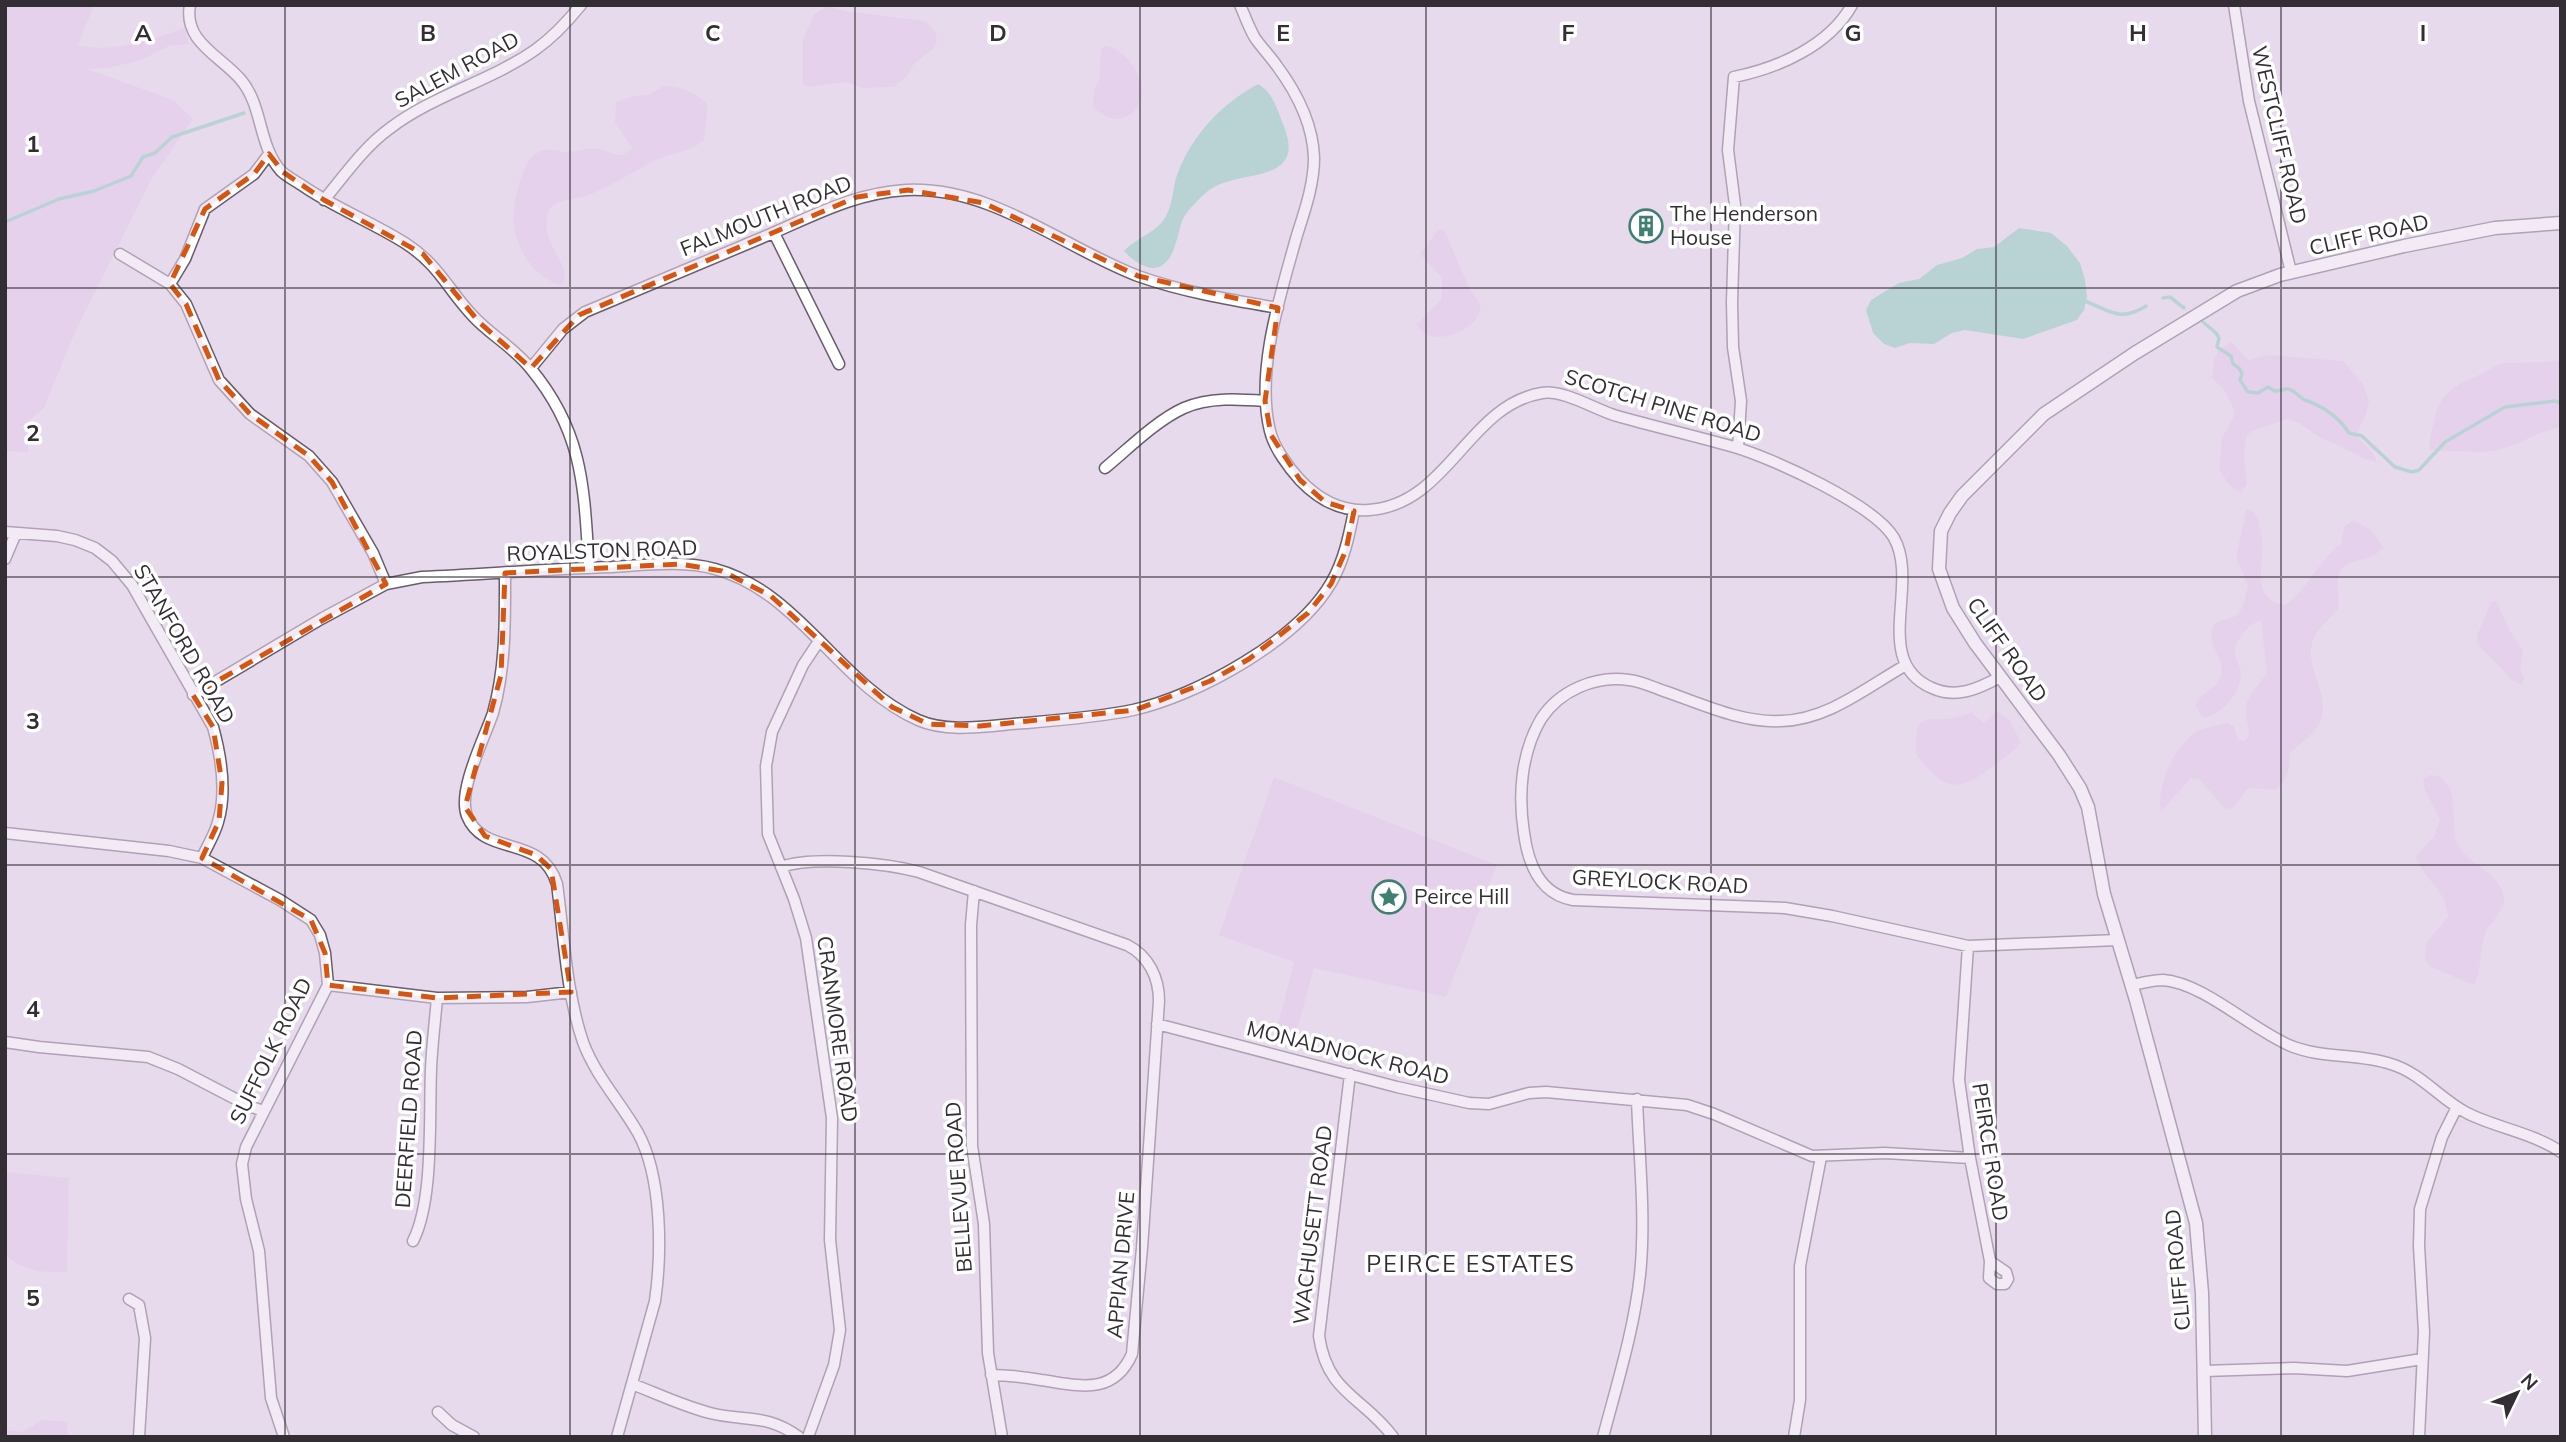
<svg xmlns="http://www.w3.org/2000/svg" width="2566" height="1442" font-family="Mulish,sans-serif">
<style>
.green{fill:#e2c5ec}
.water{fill:#81cbb6}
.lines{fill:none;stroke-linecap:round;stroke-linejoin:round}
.stream{stroke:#81cbb6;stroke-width:3.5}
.minor-casing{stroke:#695d6d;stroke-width:13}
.tertiary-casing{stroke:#695d6d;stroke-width:15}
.minor{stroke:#fff;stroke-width:10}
.tertiary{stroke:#fff;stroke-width:12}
.marked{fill:none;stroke:#d65510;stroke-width:5;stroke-dasharray:14 9;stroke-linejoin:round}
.grid{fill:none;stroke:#332d34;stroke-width:2;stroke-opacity:0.55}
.labels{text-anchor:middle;stroke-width:7;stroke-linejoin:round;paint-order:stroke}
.street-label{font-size:21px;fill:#332d34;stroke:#fff}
.poi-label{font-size:21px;fill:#332d34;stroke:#fff;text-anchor:start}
.neighbourhood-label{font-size:23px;letter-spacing:2px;fill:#332d34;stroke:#fff}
.grid-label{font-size:23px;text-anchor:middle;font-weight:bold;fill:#332d34;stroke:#fff;stroke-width:7;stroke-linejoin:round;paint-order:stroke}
</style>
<rect width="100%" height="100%" fill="#e7daec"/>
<path class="green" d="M 5,5 L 94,5 L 78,45 C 108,54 155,39 184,28 L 189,44 L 169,46 L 139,61 L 107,68 L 87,69 L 173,100 L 193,119 L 152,178 L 75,332 L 44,408 L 29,421 L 28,452 L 5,451 Z
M 828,6 L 845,11 L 924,21 L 935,31 L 937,40 L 935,47 L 913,65 L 907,76 L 894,87 L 862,88 L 845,82 L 808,87 L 803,85 L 803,40 L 814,14 Z
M 1104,46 C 1115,46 1124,54 1131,63 C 1161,102 1122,138 1093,107 L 1094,90 L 1099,80 L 1101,50 Z
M 664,86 C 681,86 696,93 708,105 L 704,140 C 690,153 667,153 650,163 C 630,174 611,186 589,195 C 578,200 562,198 553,205 C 549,208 548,214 547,219 C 544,241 561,255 565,275 L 562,285 C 548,283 531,268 524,255 C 512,234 511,216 517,193 C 520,178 527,153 545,150 C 552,148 560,152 566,152 C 578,152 587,147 598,149 C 616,152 616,162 632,148 L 615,122 L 616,102 L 634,96 L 648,95 Z
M 1438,230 L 1444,230 L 1469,287 L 1481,306 C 1479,311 1478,317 1475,321 C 1462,335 1427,347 1417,324 L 1441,300 L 1442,278 L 1420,254 Z
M 2232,342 L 2248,360 L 2269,355 L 2343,361 L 2363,384 L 2369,401 L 2366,414 L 2356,435 L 2374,455 L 2377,462 L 2367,460 L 2334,443 L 2322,439 L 2299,423 L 2287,419 L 2252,431 L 2247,435 L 2244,453 L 2247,484 L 2241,492 L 2231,487 L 2219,470 L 2222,438 L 2233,418 L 2234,409 L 2224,390 L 2212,378 L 2214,360 L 2219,349 Z
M 2561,360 L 2561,427 C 2538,431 2520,445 2497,450 C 2477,454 2456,450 2435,451 L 2429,448 C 2437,403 2437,392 2481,374 C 2489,370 2498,363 2506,363 C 2525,362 2542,363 2561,360 Z
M 2249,509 C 2258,514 2258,519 2260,528 C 2269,558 2245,598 2285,605 C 2309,589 2318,560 2341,544 L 2344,527 L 2353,520 L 2371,530 L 2383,547 C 2372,565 2343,554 2338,579 C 2337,589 2340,599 2338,609 C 2329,620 2316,629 2312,643 C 2305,670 2332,696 2320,722 C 2314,735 2300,744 2290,753 C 2290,768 2288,780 2275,790 L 2249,788 C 2240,795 2237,810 2225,809 L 2199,779 L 2191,778 L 2161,811 C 2156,786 2174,746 2196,732 C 2205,727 2218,725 2228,723 L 2234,727 L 2238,740 L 2245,741 C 2254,730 2244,721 2246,708 C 2247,695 2260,684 2267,673 L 2261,620 C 2250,623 2235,639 2235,652 C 2235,659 2241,666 2241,674 C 2240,694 2224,712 2205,718 L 2200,714 L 2196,705 C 2201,692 2217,688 2221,676 C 2226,661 2206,644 2213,627 C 2218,616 2235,622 2240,611 C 2244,604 2246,593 2248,585 L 2236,558 L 2246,511 Z
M 2496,601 L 2510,631 L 2523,651 L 2520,669 L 2524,679 L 2522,685 L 2513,681 L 2477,643 L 2477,636 L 2491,602 Z
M 1997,711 L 2009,720 L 2021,742 C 2013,752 2002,759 1992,767 C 1955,795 1943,789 1916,754 C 1916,727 1913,718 1944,719 C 1954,719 1963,714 1972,713 L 1984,723 Z
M 2430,775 C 2463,777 2449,821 2457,843 C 2466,865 2503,872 2504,900 C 2505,910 2490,923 2486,932 C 2479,947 2482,973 2474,985 L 2433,968 L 2425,961 L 2426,943 L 2448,917 C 2446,888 2424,881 2416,856 L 2435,835 L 2440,819 L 2425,790 L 2423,779 Z
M 1274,777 L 1497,865 L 1446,997 L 1314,968 L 1292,1048 L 1273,1044 L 1294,962 L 1219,935 Z
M 5,1172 L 69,1178 L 67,1272 C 45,1273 22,1272 5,1254 Z
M 43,1420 L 68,1422 L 67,1437 L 5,1437 L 5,1430 L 22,1432 Z"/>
<path class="water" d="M 1258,84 C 1272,91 1277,109 1283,124 C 1309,187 1239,167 1208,191 C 1201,197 1187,210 1183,219 C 1177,233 1176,258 1161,266 C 1149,273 1132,260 1124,251 C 1135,239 1152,234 1162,222 C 1173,209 1172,190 1177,175 C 1192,135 1220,105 1258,84 Z
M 2019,228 L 2051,233 L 2067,246 L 2080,263 L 2085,280 L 2087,296 L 2084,310 L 2077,320 L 2023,339 L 1965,330 L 1952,333 L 1934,344 L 1910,343 L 1895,348 L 1884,344 L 1873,333 L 1866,310 L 1871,300 L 1899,283 L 1919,279 L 1937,265 L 1962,258 L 1977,249 L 1994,247 Z"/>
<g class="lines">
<path class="stream" d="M 5,222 L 59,199 L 94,191 L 131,176 L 143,157 L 155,153 L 172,137 L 244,113
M 2163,298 L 2170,297 L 2184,308
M 2082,300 C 2110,310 2119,323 2146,306
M 2203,322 L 2216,333 L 2219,338 L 2217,347 L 2231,356 L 2233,364 L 2239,368 L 2242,374 L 2240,380 L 2248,392 L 2258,393 L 2268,387 L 2275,391 C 2279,391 2282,390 2286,389 C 2294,388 2298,397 2305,400 C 2322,406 2339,417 2349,433 L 2362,436 L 2395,467 L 2412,472 L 2419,470 L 2445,442 L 2505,407 L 2555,401 L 2561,403"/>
<defs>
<path id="minor" d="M 190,5 C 183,42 221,56 241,80 C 263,106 258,145 281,171 C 287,177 296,181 303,186 C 335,208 372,222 405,243 C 438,264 447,288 472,315 C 490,335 515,348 531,369 C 584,433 584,489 589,568
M 1240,5 C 1245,16 1249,28 1255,38 C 1262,48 1270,56 1277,66 C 1297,93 1313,124 1314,158 C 1314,184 1305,210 1297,235 C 1281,293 1255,371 1270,431 C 1274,448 1289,468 1300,480 C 1319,500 1342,512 1369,510 C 1448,505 1468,405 1542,393 C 1563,389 1596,410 1617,416 C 1656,427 1695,436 1734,447 C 1772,458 1875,505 1894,538 C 1920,584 1871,662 1932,688 C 1956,699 1978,689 2000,677
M 2234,5 L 2249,101 L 2291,272
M 324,200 C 344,176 363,148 389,129 C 433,95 489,82 535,50 C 552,38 568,21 581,5
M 774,233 L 839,364
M 120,254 L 170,284 L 186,304 L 219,380 L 250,414 L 309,456 L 332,482 L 373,553 L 386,584
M 170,284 L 185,259 L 205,209 L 254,174 L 269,154
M 531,368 L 563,329 L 585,312 C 645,287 705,261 766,236 C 813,216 854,193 906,190 C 992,186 1062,247 1138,276 C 1183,292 1231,300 1278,308
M 1738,448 L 1741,401 L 1733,347 L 1732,302 L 1735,205 L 1728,150 L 1734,77 C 1778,68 1829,46 1852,5
M 1105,468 C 1128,449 1157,420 1184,408 C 1209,397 1239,399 1265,401
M 5,532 L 57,536 L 75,540 L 95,548 L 112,561 L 132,585 L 213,727 C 221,756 227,792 218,822 C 215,834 207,846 202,858
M 5,559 L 16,533
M 505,573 C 505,620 506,667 493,713 C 485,737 457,791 467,816 C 484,858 542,833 557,884 C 564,936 566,992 583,1042 C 595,1075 621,1103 638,1133 C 662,1177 662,1252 655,1301 L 617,1437
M 1906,665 C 1867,687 1828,720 1781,721 C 1741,723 1702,704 1664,691 C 1652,687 1641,681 1629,680 C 1595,675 1559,691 1541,719 C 1521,753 1518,795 1524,833 C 1528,863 1539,894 1573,900 L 1785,908 L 1832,916 L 1968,946 L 2118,940
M 193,695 L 321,619 L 386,584 L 422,577 C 486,574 549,569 612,567 C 646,565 682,560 715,569 C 800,592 839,685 918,720 C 949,734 992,725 1025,723 C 1061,720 1099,717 1133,710 C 1197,696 1298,640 1331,583 C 1344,561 1349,536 1354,511
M 5,833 L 169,851 L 202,858 L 280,900 L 311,920 L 320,935 L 325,953 L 328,985 L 246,1147 L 242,1164 L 246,1199 L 259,1251 L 271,1398 L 284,1437
M 781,867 C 814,856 885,863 919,872 L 1127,945 C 1149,956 1159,978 1159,1001 L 1142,1248 L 1132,1354 C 1113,1397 1077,1385 1041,1380 C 1024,1377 1008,1375 991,1375
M 974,891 L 971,925 L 972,1146 L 984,1224 L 988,1353 L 1002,1437
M 1968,946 L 1959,1080 L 1970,1158 L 1990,1261 L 1989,1278 L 1997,1284 L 2005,1284 L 2008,1279 L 2006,1272 L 1990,1261
M 328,985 L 437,998 L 527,997 L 571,992
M 2132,985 C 2142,983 2153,980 2163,980 C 2204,983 2252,1030 2291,1046 C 2324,1059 2358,1053 2391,1064 C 2421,1073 2440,1099 2467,1113 C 2497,1128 2533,1133 2561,1152
M 1157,1024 L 1397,1087 L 1469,1103 L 1489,1104 L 1529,1093 L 1546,1092 L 1687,1105 L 1714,1114 L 1812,1156 L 1885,1153 L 1970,1158
M 5,1042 L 39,1047 L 148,1057 L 178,1069 L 249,1106 L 263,1111
M 1350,1074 L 1319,1336 C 1327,1394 1364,1397 1393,1437
M 413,1241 C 434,1200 429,1116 431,1069 C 432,1045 435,1022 437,998
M 129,1299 L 139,1305 L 145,1338 L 139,1437
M 2204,1371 L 2294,1368 L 2347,1371 L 2422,1359
M 632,1384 C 658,1394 683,1406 710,1413 C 746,1422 766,1413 799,1437
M 438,1412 L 452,1425 L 474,1437
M 808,1437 L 834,1365 L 840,1330 L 830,1240 L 832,1118 L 806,938 L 794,899 L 768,834 L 766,766 L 772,732 L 803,665 L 819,641
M 1603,1437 C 1617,1384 1634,1330 1640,1275 C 1646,1217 1639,1157 1637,1099
M 1794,1437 L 1800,1400 L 1800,1266 L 1821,1157
M 2419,1437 L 2424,1332 L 2419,1246 L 2420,1209 L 2442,1137 L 2457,1107"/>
<path id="tertiary" d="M 2205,1437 L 2202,1293 L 2196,1223 L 2136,1000 L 2104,894 L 2088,807 L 2080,788 L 2059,755 L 1975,643 L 1953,608 L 1939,569 L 1941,531 L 1950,513 L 1962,496 L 2044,414 L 2135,353 L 2237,291 L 2280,275 L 2404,246 L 2495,228 L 2561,223"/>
</defs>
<use href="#minor" class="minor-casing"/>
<use href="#tertiary" class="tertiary-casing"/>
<use href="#minor" class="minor"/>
<use href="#tertiary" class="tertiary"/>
</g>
<path d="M0 0H2566V1442H0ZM 269,154 L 283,172 L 324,200 L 423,254 L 479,322 L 531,368 L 579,315 L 857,197 L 908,190 L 984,203 L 1138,276 L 1278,308 L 1265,401 L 1271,435 L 1300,480 L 1325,502 L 1354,511 L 1346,550 L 1331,584 L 1308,613 L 1249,659 L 1210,681 L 1135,710 L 980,726 L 928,724 L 892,707 L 771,596 L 722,571 L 680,564 L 505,573 L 501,675 L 465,807 L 485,836 L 536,855 L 551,869 L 571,992 L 437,998 L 328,985 L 325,953 L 311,920 L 202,858 L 219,821 L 222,783 L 213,727 L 193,695 L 386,584 L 332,482 L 309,456 L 250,414 L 219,380 L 186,304 L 170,284 L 205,209 L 254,174 Z" fill="#e7daec" fill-opacity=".55" fill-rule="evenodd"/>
<path class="marked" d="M 269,154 L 283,172 L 324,200 L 423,254 L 479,322 L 531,368 L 579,315 L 857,197 L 908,190 L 984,203 L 1138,276 L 1278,308 L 1265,401 L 1271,435 L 1300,480 L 1325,502 L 1354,511 L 1346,550 L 1331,584 L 1308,613 L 1249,659 L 1210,681 L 1135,710 L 980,726 L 928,724 L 892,707 L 771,596 L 722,571 L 680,564 L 505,573 L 501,675 L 465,807 L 485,836 L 536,855 L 551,869 L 571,992 L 437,998 L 328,985 L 325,953 L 311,920 L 202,858 L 219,821 L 222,783 L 213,727 L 193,695 L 386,584 L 332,482 L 309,456 L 250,414 L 219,380 L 186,304 L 170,284 L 205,209 L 254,174 Z"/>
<path class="grid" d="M 285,5 L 285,1437M 570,5 L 570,1437M 855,5 L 855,1437M 1140,5 L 1140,1437M 1426,5 L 1426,1437M 1711,5 L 1711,1437M 1996,5 L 1996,1437M 2281,5 L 2281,1437M 5,288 L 2561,288M 5,577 L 2561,577M 5,865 L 2561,865M 5,1154 L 2561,1154"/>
<defs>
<symbol id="building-ring" viewBox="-11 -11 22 22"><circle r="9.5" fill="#fff" stroke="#3f8070" stroke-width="1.5"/><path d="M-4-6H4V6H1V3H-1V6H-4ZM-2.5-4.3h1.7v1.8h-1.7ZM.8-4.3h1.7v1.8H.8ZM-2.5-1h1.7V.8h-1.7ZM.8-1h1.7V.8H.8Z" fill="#3f8070"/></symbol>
<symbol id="sight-ring" viewBox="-11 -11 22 22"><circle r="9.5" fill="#fff" stroke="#3f8070" stroke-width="1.5"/><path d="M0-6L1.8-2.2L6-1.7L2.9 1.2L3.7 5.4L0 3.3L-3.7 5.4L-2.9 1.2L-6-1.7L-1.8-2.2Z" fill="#3f8070"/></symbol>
</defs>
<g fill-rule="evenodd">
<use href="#building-ring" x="1627" y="207" width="38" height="38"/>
<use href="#sight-ring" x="1370" y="878" width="38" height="38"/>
</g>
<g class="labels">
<g class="street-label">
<text transform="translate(457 70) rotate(-28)" y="7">SALEM ROAD</text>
<text transform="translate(2279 135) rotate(77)" y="7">WESTCLIFF ROAD</text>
<text transform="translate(766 216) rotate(-22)" y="7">FALMOUTH ROAD</text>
<text transform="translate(2369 235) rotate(-13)" y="7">CLIFF ROAD</text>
<text transform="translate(1663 406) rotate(17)" y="7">SCOTCH PINE ROAD</text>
<text transform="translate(602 551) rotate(-2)" y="7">ROYALSTON ROAD</text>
<text transform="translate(184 644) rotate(60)" y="7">STANFORD ROAD</text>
<text transform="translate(2007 650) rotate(55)" y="7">CLIFF ROAD</text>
<text transform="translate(1660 882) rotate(3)" y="7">GREYLOCK ROAD</text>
<text transform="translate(837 1029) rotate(82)" y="7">CRANMORE ROAD</text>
<text transform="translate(271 1051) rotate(-64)" y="7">SUFFOLK ROAD</text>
<text transform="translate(1348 1053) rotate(14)" y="7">MONADNOCK ROAD</text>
<text transform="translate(409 1119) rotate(-86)" y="7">DEERFIELD ROAD</text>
<text transform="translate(1990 1152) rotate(81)" y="7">PEIRCE ROAD</text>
<text transform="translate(959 1187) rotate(-94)" y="7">BELLEVUE ROAD</text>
<text transform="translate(1313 1225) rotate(-83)" y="7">WACHUSETT ROAD</text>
<text transform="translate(1121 1265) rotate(-85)" y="7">APPIAN DRIVE</text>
<text transform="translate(2178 1270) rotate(-95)" y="7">CLIFF ROAD</text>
</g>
<g class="poi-label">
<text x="1670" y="221">The Henderson<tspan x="1670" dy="24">House</tspan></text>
<text x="1414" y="904">Peirce Hill</text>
</g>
<g class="neighbourhood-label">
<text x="1471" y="1272">PEIRCE ESTATES</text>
</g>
</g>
<g class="grid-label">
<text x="143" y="41">A</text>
<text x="428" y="41">B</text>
<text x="713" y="41">C</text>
<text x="998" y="41">D</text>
<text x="1283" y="41">E</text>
<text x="1568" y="41">F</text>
<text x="1853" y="41">G</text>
<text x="2138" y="41">H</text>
<text x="2423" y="41">I</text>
<text x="33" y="152">1</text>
<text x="33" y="441">2</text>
<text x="33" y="729">3</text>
<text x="33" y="1017">4</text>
<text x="33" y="1306">5</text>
</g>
<rect width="2566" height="1442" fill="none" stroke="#332d34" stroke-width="14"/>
<g transform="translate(2517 1393) rotate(47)" stroke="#ffffff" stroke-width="5" paint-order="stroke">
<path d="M0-5L12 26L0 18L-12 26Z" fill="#332d34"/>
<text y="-10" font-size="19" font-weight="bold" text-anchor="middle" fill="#332d34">N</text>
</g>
</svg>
